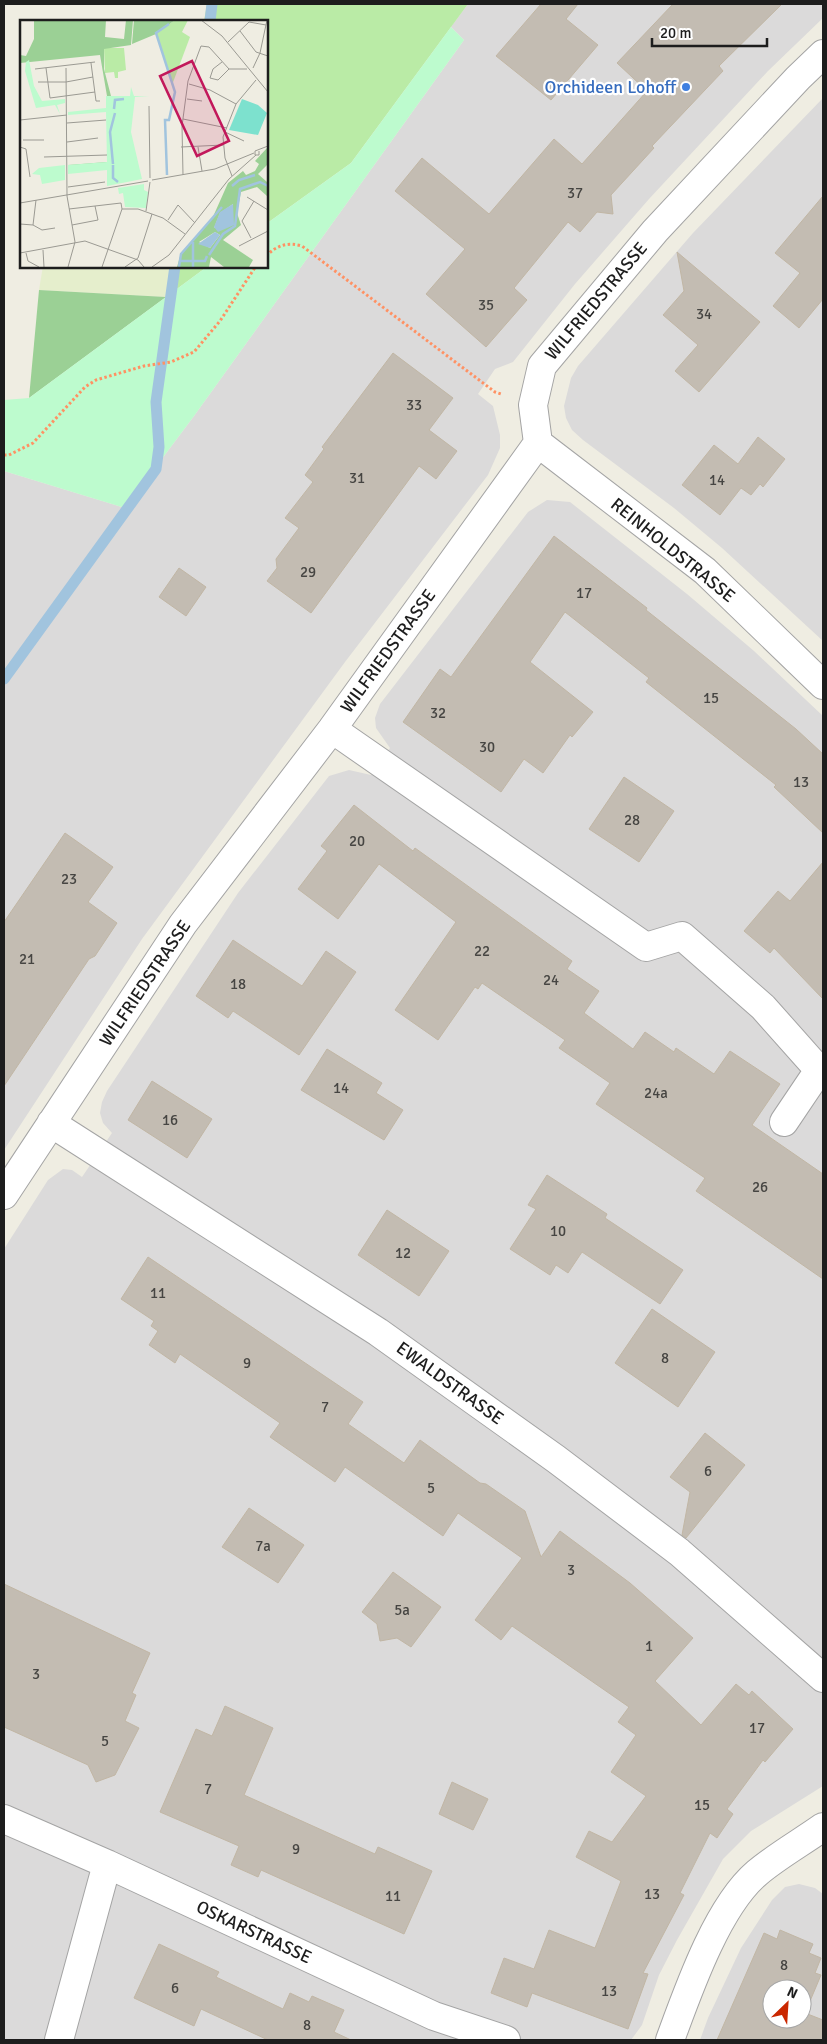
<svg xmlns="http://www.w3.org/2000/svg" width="827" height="2044" font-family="Signika,sans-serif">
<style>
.residential{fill:#dbdada;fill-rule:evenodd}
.farmland{fill:#e5eecc}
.grass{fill:#baeba6}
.forest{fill:#9bd095}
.park{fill:#bdfbce}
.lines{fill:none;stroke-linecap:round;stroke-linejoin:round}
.stream{stroke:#a1c4de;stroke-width:11}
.building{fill:#c3bcb2;stroke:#c1b6a4;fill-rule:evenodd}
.minor-casing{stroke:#a4a4a4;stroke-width:30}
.path{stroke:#ff9163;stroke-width:3;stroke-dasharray:2.5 2.5;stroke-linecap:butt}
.minor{stroke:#fff;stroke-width:28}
.shop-dot{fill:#3f7fe0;stroke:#fff;stroke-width:2}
.labels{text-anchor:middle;stroke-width:4.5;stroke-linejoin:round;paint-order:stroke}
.number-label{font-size:15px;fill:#464542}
.shop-label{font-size:18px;fill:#366cbe;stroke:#fff;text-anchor:end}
.street-label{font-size:18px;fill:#1d1d1d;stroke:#fff}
.inset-river{fill:none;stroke:#a1c4de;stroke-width:2.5}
.inset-road{fill:none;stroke:#9b9a93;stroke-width:1}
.view{fill:#c2185b;fill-opacity:0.15;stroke:#c2185b;stroke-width:2.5}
.inset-edge{fill:none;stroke:#1d1d1d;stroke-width:2.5}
</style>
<rect width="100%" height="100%" fill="#efede2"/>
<path class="residential" d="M 468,4 L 823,4 L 823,18 L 768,71 L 649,199 L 575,284 L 513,362 L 495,369 L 478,394 L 493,406 L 500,435 L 500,448 L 488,475 L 345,662 L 142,939 L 4,1150 L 4,471 L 125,508 L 194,416 L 464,40 L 451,27 Z
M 823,98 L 823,641 L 722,548 L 674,508 L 583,440 L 572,430 L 566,418 L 564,406 L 571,378 L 578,366 L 693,233 Z
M 547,500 L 570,502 L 687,594 L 754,651 L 823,716 L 823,1786 L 751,1831 L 723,1859 L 677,1940 L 659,1975 L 642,2025 L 631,2040 L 4,2040 L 4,1249 L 48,1180 L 63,1169 L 72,1170 L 82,1177 L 112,1133 L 103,1123 L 100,1113 L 102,1102 L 107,1091 L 238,893 L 329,776 L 349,770 L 371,775 L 390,748 L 376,728 L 375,718 L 380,704 L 528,512 Z
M 799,1884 L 815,1888 L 823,1894 L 823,2040 L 700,2040 L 708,2018 L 741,1948 L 772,1900 L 785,1887 ZM 772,1989 L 802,1989 L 802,2019 L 772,2019 Z"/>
<path class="farmland" d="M 43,266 L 170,266 L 166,297 L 39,290 Z"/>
<path class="grass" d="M 207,4 L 468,4 L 351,163 L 266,224 L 266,21 L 204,21 Z
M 170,266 L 208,266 L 166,297 Z"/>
<path class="forest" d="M 39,290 L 166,297 L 29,398 Z"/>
<path class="park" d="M 451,27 L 464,40 L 194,416 L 125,508 L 4,471 L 4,400 L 29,398 L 208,266 L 266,266 L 266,224 L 351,163 Z"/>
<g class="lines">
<path class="stream" d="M 210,21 L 212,4
M 4,679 L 156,469 L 159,447 L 156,402 L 175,266"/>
</g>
<path class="building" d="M 541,4 L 578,4 L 566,19 L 598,45 L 551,100 L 496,56 Z
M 673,4 L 782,4 L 719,66 L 723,71 L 652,146 L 654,148 L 611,195 L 613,214 L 597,212 L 580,232 L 568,222 L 514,288 L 527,300 L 486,347 L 426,294 L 465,249 L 395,191 L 422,158 L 489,214 L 554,139 L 582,164 L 647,91 L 617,63 Z
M 823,196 L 823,299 L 799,328 L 773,306 L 800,273 L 775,253 Z
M 677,252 L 760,322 L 699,392 L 675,371 L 698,345 L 663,315 L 684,291 Z
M 393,353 L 453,398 L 429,430 L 457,451 L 436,479 L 419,466 L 311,613 L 267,581 L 277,568 L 276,559 L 299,528 L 285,518 L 313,482 L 305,475 L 324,449 L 322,447 Z
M 758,437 L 785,459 L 763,487 L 760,484 L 751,495 L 741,488 L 720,515 L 682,485 L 714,445 L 738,464 Z
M 554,536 L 647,608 L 646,610 L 796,729 L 823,754 L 823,833 L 774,787 L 776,785 L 646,682 L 649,678 L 565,612 L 530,662 L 593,712 L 572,737 L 570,735 L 543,773 L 524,759 L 501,792 L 403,722 L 440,669 L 451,677 Z
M 179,568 L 206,587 L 186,616 L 159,597 Z
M 624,777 L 674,811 L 639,862 L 589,829 Z
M 354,805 L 413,851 L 415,848 L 572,961 L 567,969 L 599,991 L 584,1013 L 633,1049 L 645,1032 L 674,1052 L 676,1048 L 714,1074 L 730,1051 L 780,1084 L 752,1125 L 823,1174 L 823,1279 L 696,1191 L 705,1178 L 596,1104 L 610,1083 L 559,1048 L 565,1040 L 482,983 L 478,989 L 475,987 L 438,1040 L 395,1010 L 456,922 L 379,864 L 338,919 L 298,889 L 327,851 L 321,846 Z
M 65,833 L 113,867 L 88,902 L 117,923 L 95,956 L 89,959 L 4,1086 L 4,922 Z
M 823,862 L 823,999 L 774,948 L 770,953 L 744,931 L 778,891 L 790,901 Z
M 233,940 L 302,986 L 326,951 L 356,972 L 299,1055 L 233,1011 L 228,1018 L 196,996 Z
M 327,1049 L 382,1083 L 376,1093 L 403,1110 L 384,1140 L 301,1090 Z
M 152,1081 L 212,1119 L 187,1158 L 128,1120 Z
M 547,1175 L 607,1214 L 605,1218 L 683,1270 L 660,1304 L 582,1252 L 568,1273 L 556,1265 L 550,1275 L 510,1249 L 536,1209 L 528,1205 Z
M 387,1210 L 449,1251 L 419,1296 L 358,1255 Z
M 148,1257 L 363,1402 L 348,1424 L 404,1463 L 420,1440 L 480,1483 L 486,1484 L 525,1511 L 541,1557 L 560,1531 L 630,1583 L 693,1638 L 655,1681 L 701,1725 L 736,1684 L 749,1695 L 752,1691 L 793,1729 L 765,1762 L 763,1760 L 727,1809 L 733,1814 L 717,1838 L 710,1833 L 680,1893 L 684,1895 L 643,1973 L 648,1974 L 628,2029 L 532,1993 L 527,2007 L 491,1993 L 504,1958 L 534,1969 L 549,1930 L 595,1948 L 621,1881 L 576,1857 L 589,1831 L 612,1842 L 646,1796 L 611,1772 L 636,1735 L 618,1722 L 629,1707 L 512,1626 L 501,1640 L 475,1620 L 522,1558 L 458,1513 L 443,1536 L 345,1467 L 335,1482 L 270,1437 L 280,1423 L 180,1354 L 175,1363 L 149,1345 L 158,1331 L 151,1326 L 154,1321 L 121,1299 Z
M 652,1309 L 715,1352 L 678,1407 L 615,1363 Z
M 705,1433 L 745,1465 L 686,1538 L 682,1535 L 690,1492 L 670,1477 Z
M 249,1508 L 304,1545 L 278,1583 L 222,1547 Z
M 393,1572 L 441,1607 L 411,1647 L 397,1638 L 380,1641 L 377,1624 L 362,1612 Z
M 4,1584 L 150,1653 L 132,1693 L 136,1695 L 125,1721 L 139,1728 L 115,1775 L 96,1782 L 88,1765 L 4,1727 Z
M 225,1706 L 273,1728 L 244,1795 L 375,1854 L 378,1847 L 432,1871 L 404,1934 L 261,1870 L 258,1877 L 231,1865 L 239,1846 L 160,1812 L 196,1729 L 212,1736 Z
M 452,1782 L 488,1799 L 473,1830 L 439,1814 Z
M 780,1930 L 813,1944 L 809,1953 L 821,1958 L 815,1973 L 821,1975 L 805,2013 L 823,2020 L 823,2040 L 717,2040 L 764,1933 L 777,1939 ZM 772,1989 L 802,1989 L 802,2019 L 772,2019 Z
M 159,1944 L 219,1972 L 216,1977 L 283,2009 L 290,1993 L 309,2002 L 312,1996 L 344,2010 L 334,2032 L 351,2040 L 268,2040 L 201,2009 L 194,2026 L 134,1998 Z"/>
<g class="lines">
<defs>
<path id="minor" d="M 538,443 L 705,571 L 823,685
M 332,729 L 646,947 L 682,936 L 763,1007 L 819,1070 L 784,1122
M 51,1123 L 378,1332 L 556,1459 L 679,1552 L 823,1678
M 4,1195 L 183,924 L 332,729 L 538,443 L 533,405 L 542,366 L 655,231 L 798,78 L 823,54
M 4,1819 L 107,1864 L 434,2016 L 506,2040
M 59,2040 L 107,1864
M 670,2040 C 688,1991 717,1907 757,1873 C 777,1856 802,1842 823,1827"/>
</defs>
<use href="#minor" class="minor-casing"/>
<path class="path" d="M 266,256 C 277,245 288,242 302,246 L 495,392 L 501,394
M 4,455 L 9,455 L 33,443 L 85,387 L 96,380 L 144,366 L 171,362 L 194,352 L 220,321 L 256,266"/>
<use href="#minor" class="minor"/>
</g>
<circle class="shop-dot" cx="686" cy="87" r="5"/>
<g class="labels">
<g class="number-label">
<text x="575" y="198">37</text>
<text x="486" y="310">35</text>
<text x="704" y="319">34</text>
<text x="414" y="410">33</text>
<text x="357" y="483">31</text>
<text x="717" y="485">14</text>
<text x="308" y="577">29</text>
<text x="584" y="598">17</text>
<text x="711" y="703">15</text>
<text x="438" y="718">32</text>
<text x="487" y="752">30</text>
<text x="801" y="787">13</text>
<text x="632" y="825">28</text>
<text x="357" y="846">20</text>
<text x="69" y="884">23</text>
<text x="482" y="956">22</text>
<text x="27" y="964">21</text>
<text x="551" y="985">24</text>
<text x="238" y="989">18</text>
<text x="341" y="1093">14</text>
<text x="656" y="1098">24a</text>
<text x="170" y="1125">16</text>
<text x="760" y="1192">26</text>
<text x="558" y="1236">10</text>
<text x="403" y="1258">12</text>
<text x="158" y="1298">11</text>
<text x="665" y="1363">8</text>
<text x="247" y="1368">9</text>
<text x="325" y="1412">7</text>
<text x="708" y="1476">6</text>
<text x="431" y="1493">5</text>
<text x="263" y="1551">7a</text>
<text x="571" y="1575">3</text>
<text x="402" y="1615">5a</text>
<text x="649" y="1651">1</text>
<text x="36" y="1679">3</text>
<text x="757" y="1733">17</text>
<text x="105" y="1746">5</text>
<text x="208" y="1794">7</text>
<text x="702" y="1810">15</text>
<text x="296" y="1854">9</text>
<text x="652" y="1899">13</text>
<text x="393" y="1901">11</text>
<text x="784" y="1970">8</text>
<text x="175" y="1993">6</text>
<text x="609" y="1996">13</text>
<text x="307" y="2030">8</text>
</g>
<g class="shop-label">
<text x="676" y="93">Orchideen Lohoff</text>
</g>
<g class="street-label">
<text transform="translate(596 301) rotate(-50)" y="6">WILFRIEDSTRASSE</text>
<text transform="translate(673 550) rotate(39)" y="6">REINHOLDSTRASSE</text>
<text transform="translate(388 651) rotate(-54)" y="6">WILFRIEDSTRASSE</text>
<text transform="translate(145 983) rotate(-56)" y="6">WILFRIEDSTRASSE</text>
<text transform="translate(450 1383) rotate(36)" y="6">EWALDSTRASSE</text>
<text transform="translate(254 1932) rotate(25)" y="6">OSKARSTRASSE</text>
</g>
</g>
<g transform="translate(20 20)">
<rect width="248" height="248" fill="#efede2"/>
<path d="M 155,0 L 168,0 L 162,12 L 170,17 L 152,65 L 136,14 ZM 84,28 L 104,28 L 106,50 L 98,52 L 98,58 L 95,58 L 94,52 L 85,53 Z" fill="#baeba6"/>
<path d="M 12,0 L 86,0 L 85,17 L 104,19 L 106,0 L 113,0 L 111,25 L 84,29 L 84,49 L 91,76 L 87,163 L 87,150 L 48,145 L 87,142 L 87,76 L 80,35 L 0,43 L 0,35 L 6,36 L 14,19 L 14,1 ZM 114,0 L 155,0 L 136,14 L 112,24 ZM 247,128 L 247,145 L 238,154 L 247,162 L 247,176 L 237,167 L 221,172 L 217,193 L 221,205 L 203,220 L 233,240 L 229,247 L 204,247 L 191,237 L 189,247 L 157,247 L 161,233 L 192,199 L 208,163 L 223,151 L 226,155 L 235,151 L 239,144 L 235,141 ZM 213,184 L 213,193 L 194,208 L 200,193 ZM 195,212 L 200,215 L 190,228 L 179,222 Z" fill="#9bd095" fill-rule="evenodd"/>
<path d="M 9,40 L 14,66 L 22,81 L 45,79 L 45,83 L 37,85 L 40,94 L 35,85 L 16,88 L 5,51 L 6,42 ZM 111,67 L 114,76 L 129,76 L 115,77 L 111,112 L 122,159 L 87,166 L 87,150 L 48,154 L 48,145 L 87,142 L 86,92 L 48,95 L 48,92 L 86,88 L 86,76 L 110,76 ZM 45,145 L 45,160 L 22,164 L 20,155 L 12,154 L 19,148 ZM 124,164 L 124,170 L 128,172 L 126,188 L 105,187 L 103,173 L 99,174 L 98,168 Z" fill="#bdfbce"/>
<path d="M 222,79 L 238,85 L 247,93 L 238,115 L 209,110 Z" fill="#7de1ce"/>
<path d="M 213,184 L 214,205 L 198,212 L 194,207 L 200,192 ZM 195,212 L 200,215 L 190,228 L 178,224 Z" fill="#a1c4de"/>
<path class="inset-river" d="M 94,89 L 95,80 L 104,79M 93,144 L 90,112 L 95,93M 93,145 L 93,158 L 98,162M 147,155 L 145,100 L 149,100 L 155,72 L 136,13 L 149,4M 212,166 L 219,160 L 235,155M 189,235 L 203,214 L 215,206 L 220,169 L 240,162 L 248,166M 161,241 L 185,241 L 187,236M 159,247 L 161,234 L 202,187M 173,247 L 173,222"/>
<path class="inset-road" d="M 181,0 L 202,16 L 248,72M 220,11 L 236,32 L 248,36M 208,22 L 229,2 L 246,5M 202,42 L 193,49 L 190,58 L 198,60 L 209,49M 71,43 L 76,81 L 80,81M 26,48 L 30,78 L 75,72M 46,48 L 47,176 L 55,222 L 48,247M 233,48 L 240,33 L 247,0M 15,49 L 75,42M 18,62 L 46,62 L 73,57M 169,64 L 190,70 L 216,84M 167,79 L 182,81M 129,86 L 130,158M 163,99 L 207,108M 0,100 L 47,95M 47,103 L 86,100M 205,112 L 224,121M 3,120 L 24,120M 47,122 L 78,118M 0,127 L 6,129 L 10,157M 161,127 L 203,125M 178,127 L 182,151M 239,131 L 239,135 L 235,135 L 235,131 L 248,126M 24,137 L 87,135M 163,155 L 162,106 L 168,61 L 181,26 L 189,27 L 209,49 L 227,49M 212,156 L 205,138 L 203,117 L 216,84 L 236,60M 132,160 L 195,149 L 234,133M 48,167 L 85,162M 227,177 L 248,190M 0,183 L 128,161M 49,189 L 101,183 L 102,189M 102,189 L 118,189 L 143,198 L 165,214M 126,191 L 130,162M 148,200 L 158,185 L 175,203M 0,204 L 13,205 L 22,210 L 35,208M 13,205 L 16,180M 52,205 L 78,200 L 75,186M 231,218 L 222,201 L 234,181M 219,226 L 248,211M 23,230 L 24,247M 0,233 L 65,221 L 118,240 L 124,247M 6,233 L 8,241 L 19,247M 82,247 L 102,189M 105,247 L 118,238 L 132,194M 132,247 L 149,235 L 209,159 L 236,135"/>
<path class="view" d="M 172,41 L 209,121 L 177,136 L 140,56 Z"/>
<rect width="248" height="248" class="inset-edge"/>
</g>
<rect width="827" height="2044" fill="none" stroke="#1d1d1d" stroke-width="10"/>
<g transform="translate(787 2004) rotate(25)"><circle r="24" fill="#ffffff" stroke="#a5a5a5"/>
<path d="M0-4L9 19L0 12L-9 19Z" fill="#ca2700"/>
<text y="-8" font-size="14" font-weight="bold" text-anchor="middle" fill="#1d1d1d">N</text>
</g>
<path d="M652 38v8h115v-8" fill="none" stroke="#1d1d1d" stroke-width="2.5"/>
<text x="660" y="38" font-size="15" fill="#1d1d1d" stroke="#ffffff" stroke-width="4" paint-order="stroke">20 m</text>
</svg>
